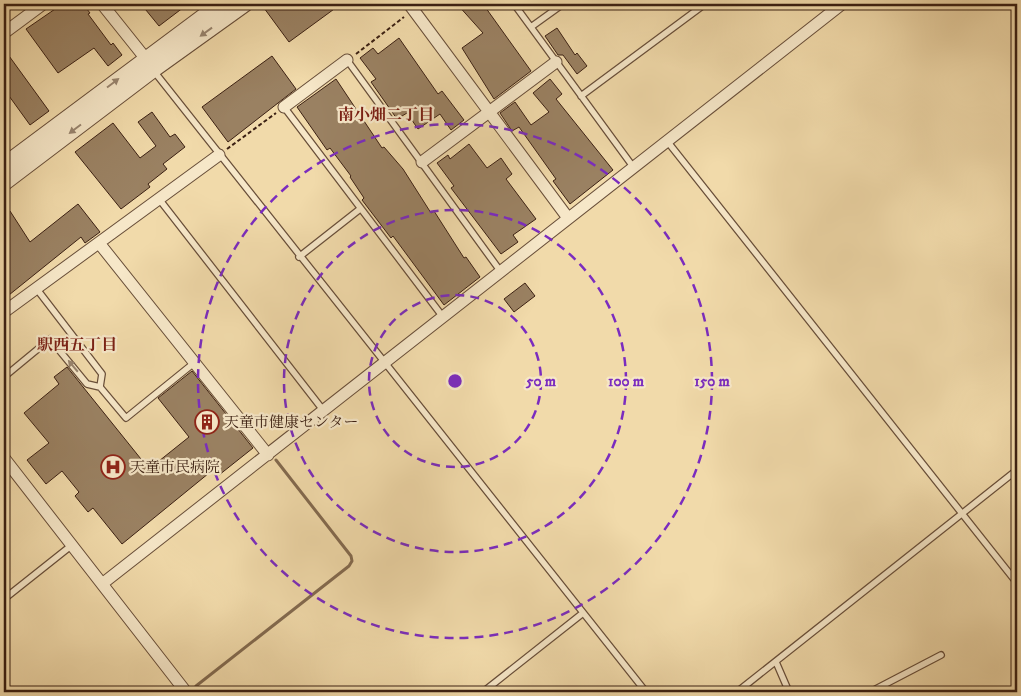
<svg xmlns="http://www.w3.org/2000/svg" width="1021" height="696" font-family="'IM FELL DW Pica','Noto Serif JP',serif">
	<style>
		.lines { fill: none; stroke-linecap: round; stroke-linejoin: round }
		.stream { stroke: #836a4f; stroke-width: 3 }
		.building { fill: #9a8162; stroke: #3b2013 }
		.service-casing { stroke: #684e39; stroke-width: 8 }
		.minor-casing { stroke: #684e39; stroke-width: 13 }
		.tertiary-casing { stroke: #684e39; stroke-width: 17 }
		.path { stroke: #3b2013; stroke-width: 2; stroke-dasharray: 4 2.5; stroke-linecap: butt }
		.service { stroke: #f6e7c8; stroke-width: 5.5 }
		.minor { stroke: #f6e7c8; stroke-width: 11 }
		.tertiary { stroke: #f6e7c8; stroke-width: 15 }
		.oneway { fill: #98846e }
		.ring { fill: none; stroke: #7b2cbf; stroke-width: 2.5; stroke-dasharray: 9 6 }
		.labels { text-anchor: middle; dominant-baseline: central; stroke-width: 4.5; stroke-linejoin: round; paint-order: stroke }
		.poi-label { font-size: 15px; fill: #3b2013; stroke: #f6e7c8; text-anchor: start }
		.neighbourhood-label { font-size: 16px; font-weight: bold; fill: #7a1f14; stroke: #f6e7c8 }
		.centre { fill: #7b2cbf; stroke: #f6e7c8; stroke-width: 2.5 }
		.ring-label { font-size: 15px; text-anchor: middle; font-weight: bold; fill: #7b2cbf; stroke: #f6e7c8; stroke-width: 4.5; stroke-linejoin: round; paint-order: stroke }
	</style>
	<rect width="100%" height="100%" fill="#f1daaa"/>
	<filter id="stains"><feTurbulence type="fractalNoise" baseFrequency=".004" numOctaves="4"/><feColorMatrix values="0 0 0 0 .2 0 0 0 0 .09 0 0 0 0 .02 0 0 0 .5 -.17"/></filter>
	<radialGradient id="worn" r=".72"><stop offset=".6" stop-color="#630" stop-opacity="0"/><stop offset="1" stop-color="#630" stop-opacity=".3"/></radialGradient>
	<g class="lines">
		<path class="stream" d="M196 686 349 566 352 561 351 556 276 460"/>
	</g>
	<path class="building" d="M68 4H83L90 13 88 14 111 45 113 43 122 55 108 66 94 48 58 73 26 29 58 7 60 9Z
		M141 4H188L159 26Z
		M269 4H341L289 42 264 8Z
		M457 4H483L531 71 494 99 462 48 483 33Z
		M557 28 575 55 577 53 587 66 577 74 563 55H558L545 36Z
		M399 38 438 94 442 91 464 120 451 130 440 114 418 129 407 113 397 119 371 82 376 79 360 58 373 48 378 54Z
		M4 49 49 111 30 125 4 89Z
		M272 56 296 89 228 142 202 107Z
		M336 79 382 148 384 147 403 169 431 213 434 211 464 258 466 257 480 277 444 305 393 236 391 238 362 200 364 198 350 177 351 176 330 148 327 150 297 107Z
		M550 79 562 94 556 99 613 170 570 204 553 181 556 179 519 127 512 131 500 113 515 102 531 125 549 112 533 93Z
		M152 112 170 137 175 134 185 147 163 164 167 169 148 184 150 187 121 209 75 152 113 123 140 158 156 146 138 122Z
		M469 144 487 168 501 158 512 174 506 179 536 219 513 235 518 242 501 254 451 188 454 186 437 163 448 155 450 159Z
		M78 204 100 232 85 243 81 237 4 299V261L8 258 4 251V215L10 211 30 242Z
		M525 283 535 296 514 312 504 299Z
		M67 367 149 469 189 437 158 398 192 371 253 448 219 475 214 469 122 544 93 508 88 512 75 496 79 492 62 471 46 484 27 460 49 443 24 413 59 384 54 377Z"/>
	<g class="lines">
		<g class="service-casing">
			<path id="service" d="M514 4 634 168
				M531 27 563 4
				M347 60 501 272
				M153 70 646 692
				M581 96 705 4
				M284 107 443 317
				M667 141 1017 583
				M159 199 323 410
				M299 257 360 209
				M36 288 102 374 100 387
				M4 377 50 339 87 384 100 387 126 418 194 363
				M4 599 72 545
				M776 662 789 692
				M483 692 583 613
				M737 692 1017 470
				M870 692 941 655"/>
		</g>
		<g class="minor-casing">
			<path id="minor" d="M102 4 146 59
				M409 4 568 218
				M4 33 43 4
				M284 107 347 60
				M422 162 556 62
				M99 243 268 455
				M4 312 219 155
				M4 458 186 692
				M102 584 842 4"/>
		</g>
		<g class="tertiary-casing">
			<path id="tertiary" d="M4 165 220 4
				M4 183 153 70 245 4"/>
		</g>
		<path class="path" d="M356 54 404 17
			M227 149 276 113"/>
		<use href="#service" class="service"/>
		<use href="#minor" class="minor"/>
		<use href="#tertiary" class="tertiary"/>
	</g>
	<defs><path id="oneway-solid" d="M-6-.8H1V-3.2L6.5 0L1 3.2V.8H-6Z" transform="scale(1.25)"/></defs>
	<g class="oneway">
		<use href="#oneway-solid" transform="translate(206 32) rotate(144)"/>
		<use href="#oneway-solid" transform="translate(113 83) rotate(-37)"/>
		<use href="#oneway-solid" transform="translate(75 129) rotate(143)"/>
		<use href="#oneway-solid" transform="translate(73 366) rotate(-130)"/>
	</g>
	<g class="ring">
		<circle cx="455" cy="381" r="86"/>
		<circle cx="455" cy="381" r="171"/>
		<circle cx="455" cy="381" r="257"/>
	</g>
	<defs>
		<g id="building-ring" transform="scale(1.25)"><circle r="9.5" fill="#f6e7c8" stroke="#8f2418" stroke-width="1.5"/><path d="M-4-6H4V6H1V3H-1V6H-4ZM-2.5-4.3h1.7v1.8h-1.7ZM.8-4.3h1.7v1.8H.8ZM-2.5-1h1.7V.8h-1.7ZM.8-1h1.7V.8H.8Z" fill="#8f2418"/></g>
		<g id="hospital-ring" transform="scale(1.25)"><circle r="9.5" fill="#f6e7c8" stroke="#8f2418" stroke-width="1.5"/><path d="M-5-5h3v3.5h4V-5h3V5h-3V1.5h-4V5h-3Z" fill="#8f2418"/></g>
	</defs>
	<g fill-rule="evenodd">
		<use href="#building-ring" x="207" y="422"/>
		<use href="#hospital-ring" x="113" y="467"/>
	</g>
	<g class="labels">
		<g class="poi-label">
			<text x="224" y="422">天童市健康センター</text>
			<text x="130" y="467">天童市民病院</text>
		</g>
		<g class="neighbourhood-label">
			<text x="386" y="115">南小畑二丁目</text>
			<text x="77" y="345">駅西五丁目</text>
		</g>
	</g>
	<circle cx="455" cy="381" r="8" class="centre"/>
	<g class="ring-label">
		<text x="541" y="386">50 m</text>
		<text x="626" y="386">100 m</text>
		<text x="712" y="386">150 m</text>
	</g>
	<rect width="1021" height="696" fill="none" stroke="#f1daaa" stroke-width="20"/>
	<rect x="5" y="5" width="1011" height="686" fill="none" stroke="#3b2013" stroke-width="2.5"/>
	<rect x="10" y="10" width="1001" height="676" fill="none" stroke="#3b2013"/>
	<rect width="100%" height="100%" filter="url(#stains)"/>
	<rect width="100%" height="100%" fill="url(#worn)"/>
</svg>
